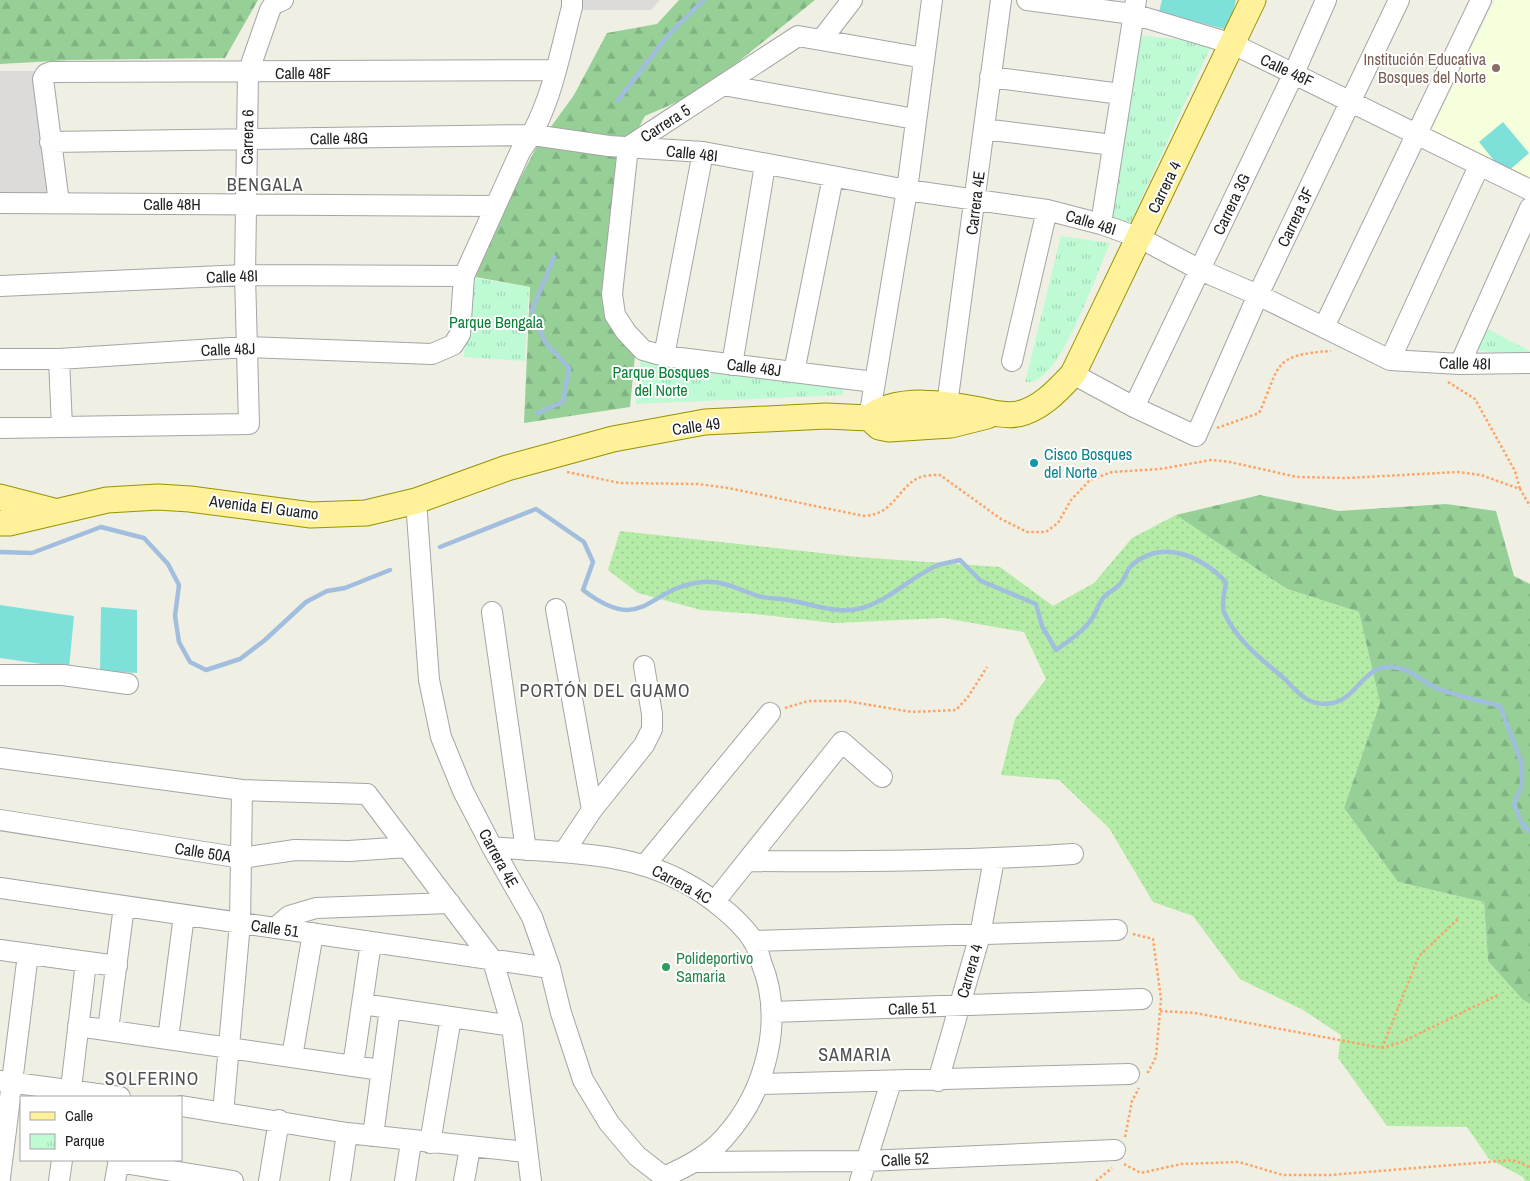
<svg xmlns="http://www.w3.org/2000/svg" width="1530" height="1181" font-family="'Archivo Narrow',sans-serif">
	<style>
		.residential { fill: #dcdbda }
		.education { fill: #f5ffdc }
		.grass { fill: url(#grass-dots) }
		.forest { fill: url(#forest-firs) }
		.park { fill: url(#park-tufts) }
		.pitch { fill: #7ee1d9 }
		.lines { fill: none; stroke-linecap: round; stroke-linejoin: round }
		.stream { stroke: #a2bede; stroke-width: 4.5 }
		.minor-casing { stroke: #a5a5a5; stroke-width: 22 }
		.major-casing { stroke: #979300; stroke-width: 27 }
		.path { stroke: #fea365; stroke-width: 2.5; stroke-dasharray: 2.5 2.5; stroke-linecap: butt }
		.minor { stroke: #fff; stroke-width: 20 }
		.major { stroke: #fff199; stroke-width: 25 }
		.education-dot { fill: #8d6e63; stroke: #fff; stroke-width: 2 }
		.culture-dot { fill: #0f9aa8; stroke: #fff; stroke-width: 2 }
		.leisure-dot { fill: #2e9e5b; stroke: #fff; stroke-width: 2 }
		.labels { text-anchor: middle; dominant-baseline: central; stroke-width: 4; stroke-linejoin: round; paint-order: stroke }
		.education-label { font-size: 16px; fill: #785e54; stroke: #fff; text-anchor: end }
		.street-label { font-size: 16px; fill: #1e1e1e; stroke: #fff }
		.park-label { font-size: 16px; fill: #087f36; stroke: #fff }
		.culture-label { font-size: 16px; fill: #0d838f; stroke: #fff; text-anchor: start }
		.leisure-label { font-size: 16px; fill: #27864d; stroke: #fff; text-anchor: start }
		.neighbourhood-label { font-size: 18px; letter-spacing: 1px; fill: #515151; stroke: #fff }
	</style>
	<defs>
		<pattern id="grass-dots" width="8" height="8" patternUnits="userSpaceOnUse" patternTransform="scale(1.25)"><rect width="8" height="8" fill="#b4eba7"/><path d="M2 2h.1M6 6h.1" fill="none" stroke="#9ac98f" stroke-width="1.8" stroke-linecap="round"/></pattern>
		<pattern id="forest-firs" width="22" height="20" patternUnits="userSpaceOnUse" patternTransform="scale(1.25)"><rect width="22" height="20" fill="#96d097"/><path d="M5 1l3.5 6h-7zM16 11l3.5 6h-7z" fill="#81b282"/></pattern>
		<pattern id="park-tufts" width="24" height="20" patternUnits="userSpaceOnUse" patternTransform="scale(1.25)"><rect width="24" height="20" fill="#befbd5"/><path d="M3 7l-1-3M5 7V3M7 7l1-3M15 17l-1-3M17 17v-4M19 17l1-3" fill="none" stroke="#a3d7b6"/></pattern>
	</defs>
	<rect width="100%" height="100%" fill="#efefe3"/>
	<path class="residential" d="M581 0H660L651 10H583Z
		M0 71H35L46 142 50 195 0 196Z"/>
	<path class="education" d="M1495 0H1530V184L1429 135Z"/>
	<path class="grass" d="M1176 515 1287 589 1359 612 1380 703 1344 808 1398 882 1484 902 1488 961 1522 999 1530 1004V1181H1525L1523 1177 1489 1159 1467 1127 1387 1126 1338 1058 1341 1035 1303 1010 1240 979 1193 916 1153 902 1109 828 1059 780 1001 775 1015 719 1046 679 1024 632 944 618 834 623 755 614 701 610 638 593 608 570 620 531 857 557 1000 567 1053 606 1094 583 1132 538Z"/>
	<path class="forest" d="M0 0H258L225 58 71 60 0 64Z
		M679 0H815L702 91 645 116 618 166 604 294 635 355 630 407 524 423 530 287 470 276 537 146 574 95 607 33 657 24Z
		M1260 495 1339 511 1446 504 1496 511 1514 576 1530 584V1004L1522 999 1488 961 1484 902 1398 882 1344 808 1380 703 1359 612 1287 589 1176 515Z"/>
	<path class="park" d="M1136 35 1183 40 1210 48 1131 222 1106 218Z
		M1061 236 1110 243C1096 274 1066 365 1037 380 1034 382 1029 382 1025 382Z
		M469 277 529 287 525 361 464 357Z
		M1484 327 1530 351 1529 356 1474 350Z
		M641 356 843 385V395L636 404Z"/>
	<path class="pitch" d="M1162 0H1236L1228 30 1159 12Z
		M1503 122 1529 153 1505 174 1479 142Z
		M0 605 74 616 69 668 0 658Z
		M101 607 137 610V673L100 671Z"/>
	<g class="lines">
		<path class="stream" d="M618 100 669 34 704 0
			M537 413 563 402 569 368 545 342 532 310 554 257
			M440 547 536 509 584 542 593 562 583 590C645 637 646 587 703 582 723 580 740 590 758 596 768 599 778 598 788 600 813 604 837 615 862 608 890 600 912 576 938 565 945 563 953 562 960 560L981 581 1036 604 1042 626 1056 650C1069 641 1084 631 1093 617 1097 611 1099 602 1104 597 1108 592 1115 590 1119 585 1125 580 1126 571 1131 566 1162 538 1201 556 1226 582 1225 590 1221 604 1224 612 1236 639 1257 656 1279 674 1297 689 1305 708 1333 703 1357 698 1363 667 1389 667 1410 667 1417 679 1434 687 1454 696 1478 700 1500 706L1522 764V785L1514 804 1523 826 1530 831
			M0 552 32 553 101 527 144 538 168 564 179 585 175 616 179 642 190 662 206 670 240 659 265 640 306 602 327 591 345 588 390 570"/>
		<g class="minor-casing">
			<path id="minor" d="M1027 0 1133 14 1233 44 1530 190
				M822 39 852 0
				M990 77 1121 94
				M723 85 915 119
				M984 129 1113 145
				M50 142 533 135 609 146 703 152 907 190 1047 210 1101 224 1140 238 1200 270 1258 295 1390 360 1460 364 1530 363
				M628 147 612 294 615 315 626 332 643 350 664 356 874 382
				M628 147 798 36 924 58
				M0 203 494 206
				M59 203 43 79 46 74 51 72 556 70
				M1101 224 1136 0
				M0 286 245 275 464 276
				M1324 327 1481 0
				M664 356 703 152
				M0 359H59L246 347 432 354 453 345 460 334 464 276 521 150C550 113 560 52 572 7V0
				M59 359 62 427
				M1390 360 1479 166
				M1012 361 1047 210
				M1460 364 1530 208
				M732 365 765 165
				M794 372 833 177
				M1073 374 1134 407 1196 436 1258 295 1399 0
				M947 405 1001 0
				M1134 407 1294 73 1326 0
				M869 418 907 190 932 0
				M0 428 249 424 245 275 248 73 270 10 274 4 283 0
				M416 501 429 680 441 737 463 791 492 847 532 917 550 968 561 1013 583 1080 609 1123 637 1156 664 1177V1181
				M556 609 592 810
				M492 612 526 850
				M0 675H63L128 684
				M0 758 242 790 367 794 493 961 512 1026 531 1181
				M0 820 242 858 295 850 349 851 407 847
				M492 847C557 853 625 850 684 882 707 894 738 918 753 940 757 946 759 955 761 962 785 1020 766 1092 724 1138 708 1156 686 1167 664 1177
				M564 852 592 810 644 745 652 729V714L644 666
				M747 861C856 862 964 861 1073 854
				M645 865 770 713
				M0 888 550 968
				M715 901 842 742 882 777
				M275 928 289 916 316 908 450 903
				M753 941 1117 930
				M0 950 117 966
				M362 1004 512 1026
				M772 1012 1142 999
				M78 1026 381 1070
				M108 1030 124 906
				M168 1039 184 915
				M292 1057 313 933
				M353 1066 371 942
				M0 1081 120 1097
				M938 1081 980 935 994 859
				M758 1084 1129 1074
				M70 1097 86 962
				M181 1106 347 1133 526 1152
				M223 1113 240 923 242 790
				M373 1136 390 1008
				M430 1143 451 1017
				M118 1162 233 1181
				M696 1162 866 1161 1115 1150
				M0 1178 28 954
				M59 1181 62 1160
				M115 1181 119 1160
				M269 1181 279 1120
				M340 1181 347 1133
				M405 1181 411 1142
				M464 1181 470 1148
				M860 1181 891 1082"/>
		</g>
		<g class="major-casing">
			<path id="major" d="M869 418C896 395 949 404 980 410 993 413 1005 416 1018 414 1041 409 1058 390 1073 374L1253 0
				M869 418 879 427 889 429 951 425 987 416
				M0 497 54 511
				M0 523H9L107 500 158 497 190 499 311 515 366 513 416 501 507 468 613 439 705 422 826 416 869 418"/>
		</g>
		<path class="path" d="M1448 382 1475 399 1515 471 1520 489
			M1217 428 1259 413C1281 366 1270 355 1331 351
			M567 472 620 483 698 484 728 488 864 516C897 514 898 483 924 476 929 475 935 475 940 475L1001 519 1027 532H1046L1058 523 1071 500 1090 480 1112 472 1160 469 1211 460 1230 462 1297 477 1347 478 1458 472 1481 475 1520 489 1530 506
			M785 708 808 701H846L912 712 956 710 968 697 987 667
			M1133 934 1153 939 1161 999 1156 1057 1147 1074
			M1160 1011 1195 1013 1382 1048 1402 1042 1500 994
			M1382 1048 1419 956 1459 918
			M1125 1137 1132 1101 1139 1088
			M1124 1164 1141 1173 1181 1164 1239 1162 1283 1175H1330L1513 1160 1530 1167
			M1096 1181 1112 1168"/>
		<use href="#minor" class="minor"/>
		<use href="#major" class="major"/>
	</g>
	<circle class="education-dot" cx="1496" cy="68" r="5"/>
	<circle class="culture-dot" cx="1034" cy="463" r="5"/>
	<circle class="leisure-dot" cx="666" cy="967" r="5"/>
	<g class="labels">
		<g class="education-label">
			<text x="1486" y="59">Institución Educativa<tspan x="1486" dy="18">Bosques del Norte</tspan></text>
		</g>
		<g class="street-label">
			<text transform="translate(1287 70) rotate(25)">Calle 48F</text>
			<text x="303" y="73">Calle 48F</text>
			<text transform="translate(665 123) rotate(-33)">Carrera 5</text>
			<text transform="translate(247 137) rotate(-89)">Carrera 6</text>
			<text transform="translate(339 138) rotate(-1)">Calle 48G</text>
			<text transform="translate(692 153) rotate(6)">Calle 48I</text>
			<text transform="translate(1164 187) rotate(-64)">Carrera 4</text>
			<text transform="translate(975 203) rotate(-83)">Carrera 4E</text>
			<text x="172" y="204">Calle 48H</text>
			<text transform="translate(1231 204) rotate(-65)">Carrera 3G</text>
			<text transform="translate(1295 217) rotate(-65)">Carrera 3F</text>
			<text transform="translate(1091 222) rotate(17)">Calle 48I</text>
			<text transform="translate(232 276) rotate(-2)">Calle 48I</text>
			<text transform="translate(228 349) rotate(-2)">Calle 48J</text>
			<text transform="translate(1465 363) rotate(1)">Calle 48I</text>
			<text transform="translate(754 367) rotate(7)">Calle 48J</text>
			<text transform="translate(696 426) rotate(-8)">Calle 49</text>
			<text transform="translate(264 507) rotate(7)">Avenida El Guamo</text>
			<text transform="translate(203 852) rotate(9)">Calle 50A</text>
			<text transform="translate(499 858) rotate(61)">Carrera 4E</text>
			<text transform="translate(682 884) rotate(28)">Carrera 4C</text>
			<text transform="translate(275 928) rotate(8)">Calle 51</text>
			<text transform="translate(969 971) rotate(-74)">Carrera 4</text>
			<text transform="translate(912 1008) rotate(-2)">Calle 51</text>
			<text transform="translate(905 1159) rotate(-3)">Calle 52</text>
		</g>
		<g class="park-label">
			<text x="496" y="322">Parque Bengala</text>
			<text x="661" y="372">Parque Bosques<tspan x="661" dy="18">del Norte</tspan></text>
		</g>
		<g class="culture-label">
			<text x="1044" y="454">Cisco Bosques<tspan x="1044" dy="18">del Norte</tspan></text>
		</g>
		<g class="leisure-label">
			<text x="676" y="958">Polideportivo<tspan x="676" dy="18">Samaria</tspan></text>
		</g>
		<g class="neighbourhood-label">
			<text x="265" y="184">BENGALA</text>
			<text x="605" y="690">PORTÓN DEL GUAMO</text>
			<text x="855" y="1054">SAMARIA</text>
			<text x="152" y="1078">SOLFERINO</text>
		</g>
	</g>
	<rect x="20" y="1096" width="162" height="65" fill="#ffffff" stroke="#a5a5a5"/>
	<rect x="30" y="1112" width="25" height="8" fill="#fff199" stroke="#a5a5a5"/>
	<text x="65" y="1121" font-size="15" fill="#1e1e1e">Calle</text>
	<rect x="30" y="1134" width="25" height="15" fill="url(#park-tufts)" stroke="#a5a5a5"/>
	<text x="65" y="1146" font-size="15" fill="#1e1e1e">Parque</text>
</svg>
